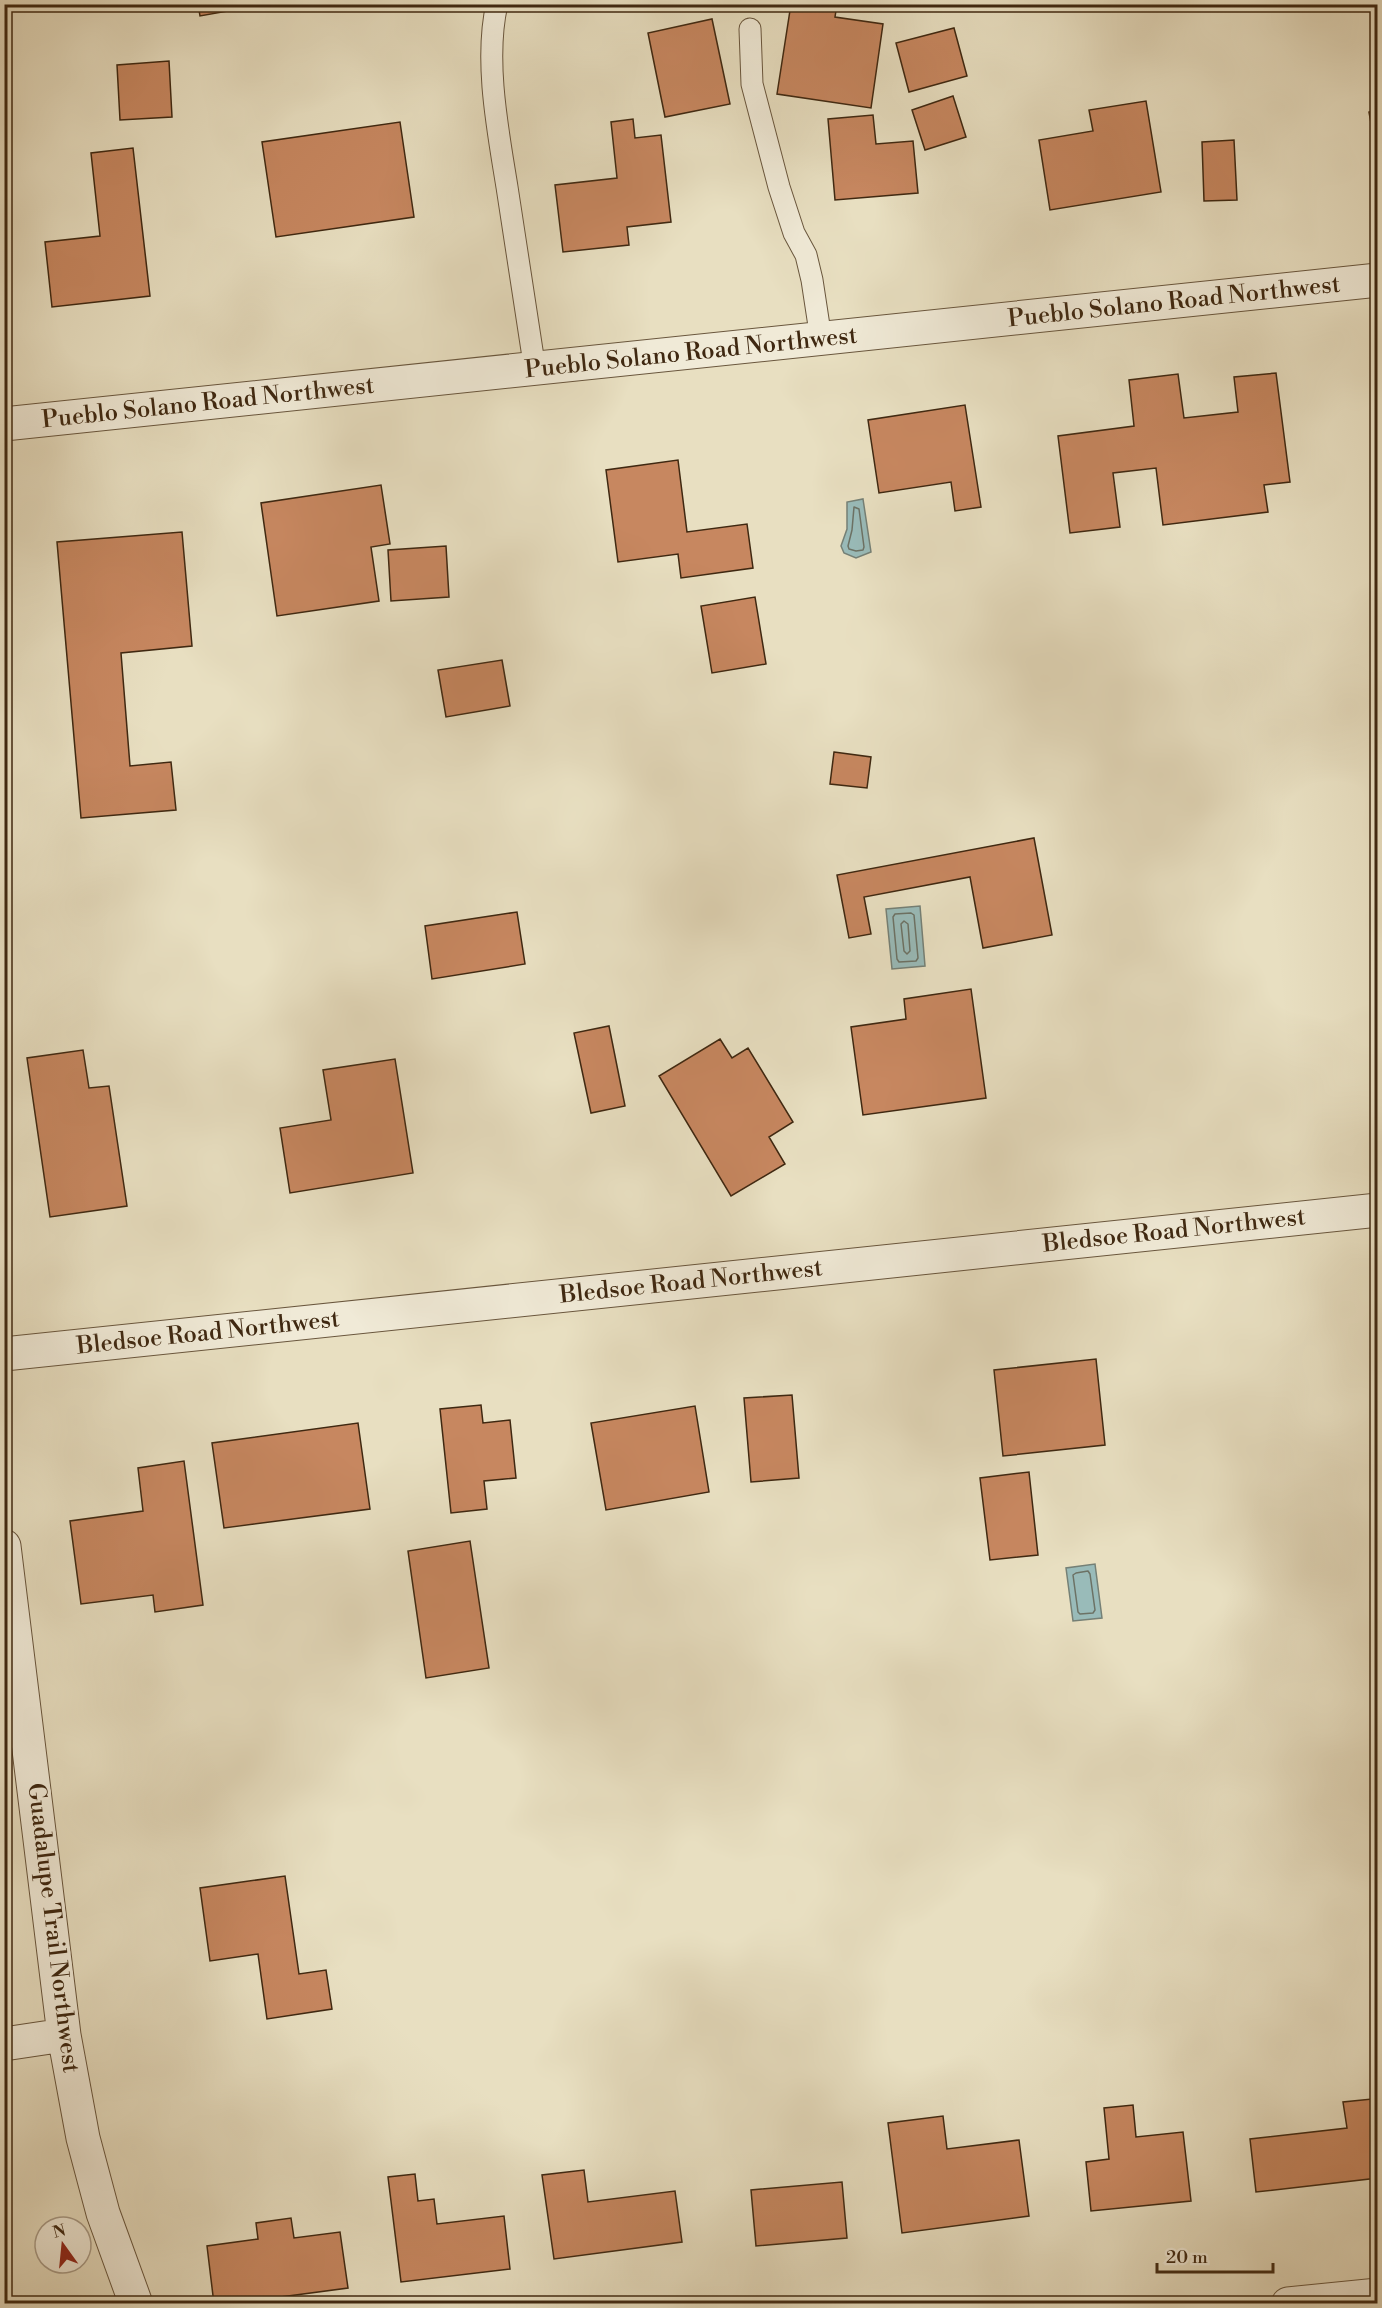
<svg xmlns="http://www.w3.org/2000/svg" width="1382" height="2308" font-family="'Libre Bodoni',serif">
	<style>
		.water { fill: #99bbb9; stroke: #758076; stroke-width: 1.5 }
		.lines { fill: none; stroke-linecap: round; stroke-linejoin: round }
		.shore { stroke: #6c7265; stroke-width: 1.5 }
		.building { fill: #c78760; stroke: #3f2811; stroke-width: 1.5 }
		.lane-casing { stroke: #69563d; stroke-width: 23 }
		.street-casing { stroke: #69563d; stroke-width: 35 }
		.lane { stroke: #f0ead7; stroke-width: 21 }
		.street { stroke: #f0ead7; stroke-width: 33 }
		.labels { text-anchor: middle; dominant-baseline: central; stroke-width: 6; stroke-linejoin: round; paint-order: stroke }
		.street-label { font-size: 24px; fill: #3f2811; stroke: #f0ead7 }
	</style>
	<rect width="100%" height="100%" fill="#e8dfc1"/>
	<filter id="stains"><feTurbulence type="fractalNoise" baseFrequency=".00333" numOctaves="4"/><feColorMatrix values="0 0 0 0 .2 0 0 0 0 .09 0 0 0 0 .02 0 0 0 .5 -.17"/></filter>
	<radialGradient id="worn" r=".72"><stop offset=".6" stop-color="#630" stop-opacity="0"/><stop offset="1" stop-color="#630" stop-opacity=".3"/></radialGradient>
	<path class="water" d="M863 499 871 552 856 558 844 553 841 546 847 529V502Z
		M920 906 925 966 892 969 886 909Z
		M1095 1564 1102 1618 1073 1621 1066 1568Z"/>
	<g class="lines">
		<path class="shore" d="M854 507 859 509 864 547 863 550 856 551 849 549 848 546 852 530Z
			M911 913 914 915 918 958 916 961 899 962 897 959 893 917 895 914Z
			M904 921 908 924 910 951 907 954 904 951 901 924Z
			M1088 1571 1090 1574 1095 1610 1093 1613 1080 1614 1078 1612 1073 1575 1076 1573Z"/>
	</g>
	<path class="building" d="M198 4H262V5L200 16Z
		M791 4H837L835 17 883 24 871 108 777 94Z
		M712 19 730 104 665 117 648 33Z
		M954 28 967 76 909 92 896 43Z
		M169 61 172 117 120 120 117 65Z
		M953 96 966 137 925 150 912 110Z
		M1146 101 1161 192 1050 210 1039 140 1093 131 1089 110Z
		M1378 110V161L1369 112Z
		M873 115 876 144 913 141 918 193 835 200 828 119Z
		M633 119 635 138 661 135 671 222 627 227 629 245 563 252 555 185 617 178 611 122Z
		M400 122 414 217 276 237 262 142Z
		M1234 140 1237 200 1204 201 1202 142Z
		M133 148 150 296 52 307 45 242 100 236 91 153Z
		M1276 373 1290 482 1264 485 1268 512 1163 525 1156 468 1113 473 1120 527 1070 533 1058 436 1134 426 1129 380 1178 374 1184 418 1238 412 1234 377Z
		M965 405 981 507 955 511 951 482 879 493 868 420Z
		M678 460 687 532 747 524 753 568 681 578 678 554 618 562 606 470Z
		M381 485 390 544 371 547 379 601 277 616 261 503Z
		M182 532 192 646 121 653 130 766 171 762 176 810 81 818 57 542Z
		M446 546 449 597 391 601 388 550Z
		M755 597 766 664 712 673 701 606Z
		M502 660 510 706 446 717 438 670Z
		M834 752 871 757 867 788 830 784Z
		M1034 838 1052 935 983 948 970 877 864 897 871 934 849 938 837 875Z
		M517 912 525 964 432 979 425 926Z
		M971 989 986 1098 863 1115 851 1027 906 1019 904 999Z
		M609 1026 625 1106 591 1113 574 1033Z
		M720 1039 732 1058 748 1048 793 1122 769 1137 785 1164 731 1196 659 1076Z
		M83 1050 89 1088 109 1086 127 1206 50 1217 27 1058Z
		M395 1059 413 1173 290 1193 280 1128 331 1120 323 1070Z
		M1096 1359 1105 1445 1003 1456 994 1370Z
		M792 1395 799 1478 751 1482 744 1398Z
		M481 1405 483 1423 510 1420 516 1478 484 1481 487 1509 451 1513 440 1409Z
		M695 1406 709 1492 606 1510 591 1423Z
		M358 1423 370 1509 224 1528 212 1443Z
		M184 1461 203 1605 155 1612 153 1595 81 1604 70 1521 143 1511 138 1468Z
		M1029 1472 1038 1555 990 1560 980 1478Z
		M470 1541 489 1668 426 1678 408 1551Z
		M285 1876 299 1974 326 1970 332 2009 267 2019 258 1954 210 1961 200 1888Z
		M1372 2099 1376 2124H1378V2178L1256 2192 1250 2139 1347 2128 1343 2102Z
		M1133 2105 1136 2137 1183 2132 1191 2201 1091 2211 1086 2162 1109 2159 1104 2108Z
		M943 2116 947 2149 1019 2140 1029 2216 902 2233 888 2123Z
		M584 2170 588 2202 675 2191 682 2242 554 2259 542 2175Z
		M415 2174 418 2201 434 2199 437 2224 504 2216 510 2269 401 2282 388 2177Z
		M842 2182 847 2238 756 2246 751 2190Z
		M291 2218 294 2238 340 2232 348 2288 228 2304H214L207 2246 258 2239 256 2223Z"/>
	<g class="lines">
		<g class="lane-casing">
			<path id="lane" d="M497 4C484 60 498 131 507 187 516 248 526 309 535 370
				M750 29 752 84 779 187 794 233 806 255 812 280 821 339"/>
		</g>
		<g class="street-casing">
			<path id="street" d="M4 424 1378 280
				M4 1354 1378 1210
				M4 1546 64 2035 83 2138 103 2213 136 2304
				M4 2044 64 2035
				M1288 2304 1378 2295"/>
		</g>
		<use href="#lane" class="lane"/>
		<use href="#street" class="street"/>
	</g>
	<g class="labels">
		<g class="street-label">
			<text transform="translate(1174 302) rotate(-6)">Pueblo Solano Road Northwest</text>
			<text transform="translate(691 353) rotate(-6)">Pueblo Solano Road Northwest</text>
			<text transform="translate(208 403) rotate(-6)">Pueblo Solano Road Northwest</text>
			<text transform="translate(1174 1231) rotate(-6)">Bledsoe Road Northwest</text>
			<text transform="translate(691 1282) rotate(-6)">Bledsoe Road Northwest</text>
			<text transform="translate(208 1333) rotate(-6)">Bledsoe Road Northwest</text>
			<text transform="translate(53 1928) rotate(83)">Guadalupe Trail Northwest</text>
		</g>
	</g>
	<rect width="1382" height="2308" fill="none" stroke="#e8dfc1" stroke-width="24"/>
	<rect x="6" y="6" width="1370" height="2296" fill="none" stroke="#3f2811" stroke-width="3"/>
	<rect x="12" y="12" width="1358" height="2284" fill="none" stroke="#3f2811" stroke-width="1.5"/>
	<g transform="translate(63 2245) rotate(345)"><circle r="28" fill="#f0ead7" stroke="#a99c88" stroke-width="1.5"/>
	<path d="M0-4.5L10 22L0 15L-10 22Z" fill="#8f2418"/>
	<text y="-9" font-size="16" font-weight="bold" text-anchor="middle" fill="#3f2811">N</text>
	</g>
	<path d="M1157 2263v9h116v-9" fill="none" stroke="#3f2811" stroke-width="3"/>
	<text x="1166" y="2263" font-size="18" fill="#3f2811" stroke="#f0ead7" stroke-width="4.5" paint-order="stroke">20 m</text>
	<rect width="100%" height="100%" filter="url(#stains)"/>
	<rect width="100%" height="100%" fill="url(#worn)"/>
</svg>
